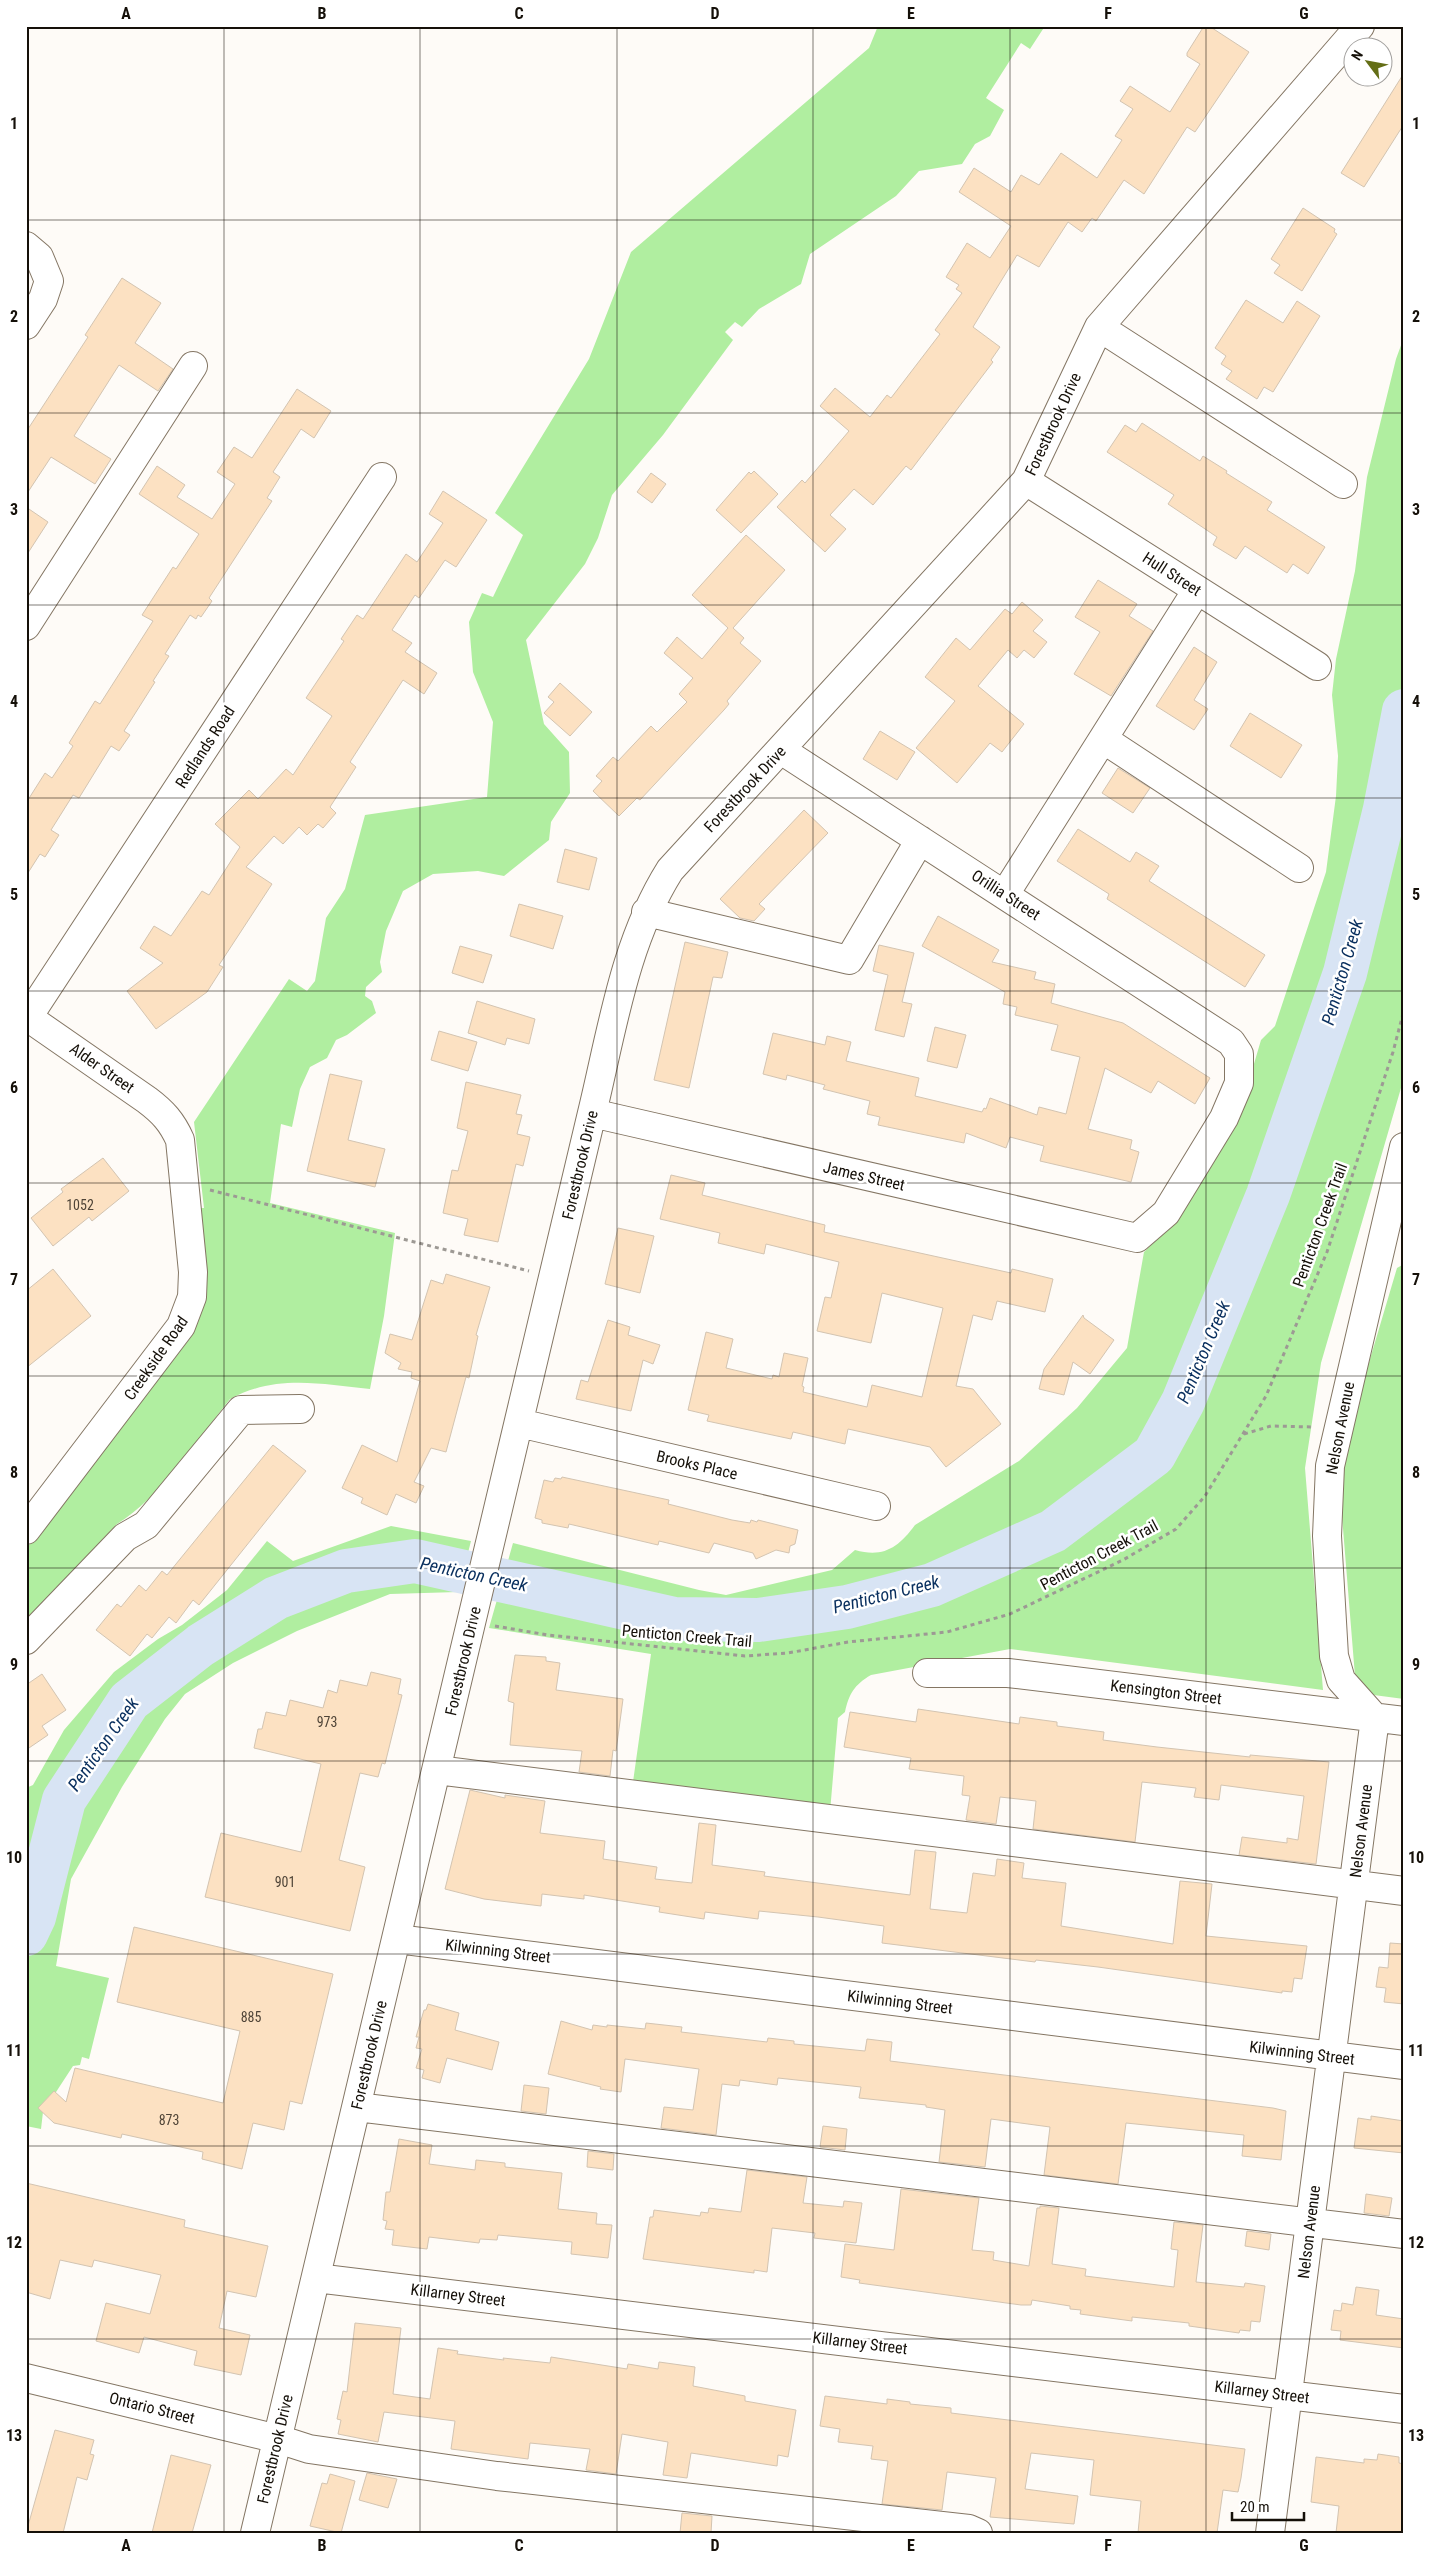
<svg xmlns="http://www.w3.org/2000/svg" width="1430" height="2559" font-family="'Roboto Condensed',sans-serif">
	<style>
		.green { fill: #b0eea0 }
		.lines { fill: none; stroke-linecap: round; stroke-linejoin: round }
		.river { stroke: #d8e4f4; stroke-width: 44 }
		.building { fill: #fce1c2; stroke: #d3c4b1 }
		.minor-casing { stroke: #847664; stroke-width: 30 }
		.path { stroke: #9d9994; stroke-width: 3; stroke-dasharray: 4 4; stroke-linecap: butt }
		.minor { stroke: #fff; stroke-width: 28 }
		.grid { fill: none; stroke: #151009; stroke-width: 1; stroke-opacity: 0.55 }
		.labels { text-anchor: middle; dominant-baseline: central; stroke-width: 5; stroke-linejoin: round; paint-order: stroke }
		.number-label { font-size: 14px; fill: #4f4437 }
		.street-label { font-size: 16px; fill: #151009; stroke: #fff }
		.water-label { font-size: 18px; font-style: italic; fill: #092f5e; stroke: #fff }
		.neatline { fill: none; stroke: #151009; stroke-width: 2 }
		.grid-label { font-size: 16px; text-anchor: middle; font-weight: bold; fill: #151009 }
	</style>
	<rect width="100%" height="100%" fill="#fefbf7"/>
	<path class="green" d="M878 26H1045L1030 49 1021 43 986 98 1004 110 990 136 975 144 962 164 919 171 896 196 810 254 801 284 759 309 742 327 735 322 725 332 733 340 663 435 612 495 598 538 585 564 526 640 544 724 569 752 570 793 551 822 549 840 504 876 478 871 433 874 403 891 386 931 380 962 382 972 366 987 365 996 372 1001 376 1013 347 1035 336 1040 327 1058 310 1067 300 1089 292 1127 281 1124 270 1203 395 1233 384 1316 370 1389C321 1384 276 1374 230 1399 198 1439 160 1498 117 1524L26 1622V1549L191 1337 199 1319 206 1294 199 1208H204L194 1122 289 979 307 991 315 981 326 918 345 889 365 815 487 797 493 722 473 672 469 622 482 593 493 597 523 535 495 513 589 359 631 252 869 48Z
		M1404 337V994L1401 1005 1404 1041 1401 1088 1321 1363 1305 1468 1323 1690 1010 1649 871 1675C854 1685 849 1694 845 1712L838 1718 830 1812 632 1789 651 1654 489 1628 513 1543 699 1590 726 1595 832 1570 855 1550C883 1558 898 1548 915 1525L1019 1461 1077 1408 1127 1348 1144 1252 1173 1224 1246 1091 1261 1040 1275 1026 1326 872 1336 796 1338 756 1332 695 1336 659 1355 571 1367 477 1396 359Z
		M1404 1264V1699L1366 1694 1355 1676 1338 1467 1397 1268Z
		M391 1526 471 1541 458 1592 390 1594 297 1631 233 1663 185 1694 165 1719 122 1787 71 1879 56 1966 109 1978 89 2059 82 2057 80 2065 73 2066 43 2112 41 2129 26 2126V1788L33 1785 64 1730 114 1672 158 1639 182 1625 227 1590 267 1541 293 1561Z"/>
	<g class="lines">
		<path class="river" d="M26 1934 34 1917 64 1800 129 1701 201 1645 276 1598 346 1571 415 1561 674 1619 758 1620 847 1607 932 1585 1053 1531 1154 1455 1183 1402 1268 1195 1345 973 1385 809 1404 711"/>
	</g>
	<path class="building" d="M1204 26H1209L1249 52 1195 132 1187 127 1144 194 1124 180 1096 221 1092 218 1082 232 1068 222 1039 267 1017 255 973 327 1000 347 991 360 993 362 911 470 906 466 873 505 854 489 830 515 846 529 825 552 777 507 802 480 805 483 849 431 820 406 835 388 870 417 887 395 891 398 940 334 935 330 962 293 956 289 959 285 946 277 967 243 990 258 1011 226 959 192 974 168 1011 192 1021 175 1039 185 1061 153 1097 178 1122 140 1115 136 1133 109 1120 101 1130 86 1170 112 1200 64 1187 56V53Z
		M1404 73V124L1364 187 1341 173Z
		M1303 208 1335 229 1334 232 1337 234 1302 291 1274 273 1280 265 1271 259Z
		M122 278 161 303 135 343 173 369 158 391 119 365 74 436 111 459 95 484 51 457 26 495V432L88 337 85 335Z
		M1246 300 1283 323 1297 301 1320 316 1273 392 1264 387 1257 399 1226 379 1232 371 1221 364 1226 356 1215 348Z
		M297 389 331 411 314 438 301 429 273 472 280 477 267 498 272 501 209 598 212 601 201 617 198 615 196 619 190 615 165 654 169 656 153 681 155 682 124 731 130 735 119 751 111 746 79 798 73 795 51 830 59 835 45 857 40 854 26 876V803L45 773 52 778 73 746 69 743 95 701 100 704 153 621 142 615 173 567 176 569 199 534 139 494 157 466 185 485 177 497 212 519 235 484 217 472 234 447 252 458Z
		M1142 423 1200 461 1203 456 1227 471 1226 473 1272 502 1267 510 1325 547 1308 574 1293 564 1287 573 1245 546 1236 559 1213 545 1217 537 1168 504 1174 495 1107 452 1125 425 1136 432Z
		M754 471 778 494 741 533 716 510 749 472 751 474Z
		M651 473 666 484 652 503 637 492Z
		M443 491 487 520 456 567 445 560 419 598 415 595 392 630 412 643 405 652 437 673 424 694 403 680 350 762 356 767 330 807 336 813 323 828 318 824 307 835 299 827 283 844 274 836 246 867 272 884 219 965 223 967 207 992 156 1029 127 991 163 963 140 948 154 926 171 936 202 891 209 895 240 847 215 824 249 790 258 799 286 769 293 775 332 716 306 698 344 641 341 639 357 615 363 619 406 554 417 562 443 523 429 514Z
		M26 507 48 522 26 556Z
		M746 535 785 570 733 628 744 638 740 643 761 661 727 701 729 704 724 710 640 800 637 798 619 816 593 791 602 781 596 776 613 757 618 761 651 726 657 732 687 702 679 694 693 678 664 653 677 637 702 659 728 628 692 595Z
		M1098 580 1137 604 1129 616 1153 631 1111 696 1074 674 1100 632 1075 617Z
		M1022 602 1043 620 1033 631 1047 642 1034 658 1024 650 1017 658 1008 650 978 686 1024 724 1002 752 990 743 957 783 916 748 955 701 925 677 956 638 970 650 1005 609 1012 614Z
		M1194 647 1217 662 1194 700 1208 709 1194 730 1156 706Z
		M560 683 592 712 570 736 544 713 554 702 548 697Z
		M1250 713 1302 745 1281 778 1230 746Z
		M880 731 915 752 897 780 863 759Z
		M1118 768 1150 788 1133 813 1102 793Z
		M804 810 828 833 759 904 765 909 754 921 740 918 720 899Z
		M1078 829 1130 862 1136 852 1159 866 1149 881 1265 955 1245 987 1107 899 1109 894 1057 861Z
		M565 849 597 858 589 890 557 882Z
		M519 904 563 916 553 949 510 936Z
		M938 916 999 950 992 962 1036 972 1034 979 1055 984 1051 1003 1123 1023 1210 1078 1195 1104 1158 1081 1151 1093 1105 1068 1088 1129 1132 1140 1130 1149 1139 1152 1131 1182 1040 1161 1044 1146 1010 1137 1006 1148 966 1133 964 1143 878 1125 880 1117 867 1114 870 1101 823 1089 825 1085 787 1075 786 1080 763 1074 773 1033 825 1045 827 1036 851 1042 846 1061 919 1078 915 1096 982 1112 984 1108 986 1109 990 1098 1037 1115 1039 1107 1066 1114 1080 1057 1051 1050 1058 1025 1015 1015 1017 1007 1003 1004 1005 992 922 946Z
		M685 942 728 952 722 978 713 977 689 1088 654 1080Z
		M879 945 914 953 902 1002 912 1004 904 1037 875 1030 888 975 873 971Z
		M460 946 492 955 483 983 452 973Z
		M477 1001 535 1019 529 1044 507 1038 505 1045 468 1033Z
		M935 1027 966 1035 957 1068 927 1061Z
		M439 1031 477 1042 468 1071 431 1060Z
		M330 1074 362 1081 348 1140 385 1149 375 1187 307 1171Z
		M466 1082 521 1095 516 1114 522 1115 517 1134 530 1137 523 1166 516 1164 498 1242 464 1235 468 1219 443 1213 452 1170 458 1171 468 1131 457 1128Z
		M103 1158 129 1191 92 1221 89 1217 53 1246 31 1218 63 1192 61 1189Z
		M671 1175 705 1183 702 1195 825 1225 824 1232 1011 1273 1012 1269 1053 1279 1045 1312 997 1301 992 1320 973 1315 956 1386 973 1389 1001 1424 946 1467 930 1447 848 1429 845 1444 793 1432 791 1439 707 1421 709 1415 688 1410 706 1332 733 1339 726 1368 772 1379 773 1375 779 1377 784 1353 808 1358 802 1386 804 1387 803 1392 867 1407 872 1385 922 1397 943 1308 882 1293 871 1343 817 1331 825 1297 831 1298 839 1262 766 1244 764 1254 718 1243 720 1233 660 1219Z
		M618 1228 654 1236 640 1293 605 1284Z
		M53 1269 91 1316 26 1368V1291Z
		M446 1274 490 1287 476 1335 478 1336 469 1378 466 1377 446 1452 431 1448 414 1482 424 1486 416 1503 396 1494 387 1515 361 1503 363 1498 342 1488 362 1445 397 1462 420 1381 411 1378 412 1372 398 1369 401 1363 385 1353 390 1334 412 1340 431 1280 443 1284Z
		M1083 1315 1084 1318 1114 1340 1090 1374 1073 1362 1064 1395 1039 1389 1044 1369Z
		M608 1320 630 1327 628 1335 660 1345 653 1364 643 1360 631 1411 576 1399 581 1380 588 1382Z
		M273 1445 306 1471 199 1605 193 1600 176 1623 169 1617 152 1638 147 1634 130 1656 96 1630 117 1604 121 1607 139 1585 146 1591 162 1571 167 1575Z
		M562 1477 669 1500 668 1504 732 1520 750 1523 751 1520 757 1522 758 1520 798 1530 795 1544 790 1546 789 1553 776 1550 756 1559 753 1553 714 1543 709 1553 659 1541 658 1545 569 1524 568 1528 542 1523V1520L535 1518 544 1480 553 1482 555 1478 561 1479Z
		M515 1655 546 1657V1661L560 1663 556 1690 623 1699 616 1751 613 1750 610 1776 579 1772 582 1751 510 1745 514 1703 508 1701Z
		M371 1672 401 1679 398 1694 402 1695 385 1764 382 1763 378 1777 360 1773 339 1860 365 1867 350 1931 205 1897 221 1833 301 1852 321 1764 254 1748 258 1729H262L266 1712 286 1716 290 1700 323 1708 328 1690 337 1693 340 1680 367 1686Z
		M42 1674 66 1710 42 1726 48 1735 26 1750V1685Z
		M918 1709 1019 1724 1020 1717 1057 1722V1726L1104 1732 1103 1740 1157 1747 1250 1757V1755L1329 1762 1316 1864 1239 1855 1242 1837 1287 1843V1838L1298 1840 1304 1796 1221 1785 1219 1800 1194 1797 1196 1788 1142 1782 1135 1842 1033 1829 1036 1801 1000 1797 996 1824 966 1820 970 1796 962 1795 964 1776 909 1769 911 1758 844 1747 850 1712 916 1722Z
		M470 1790 505 1798V1795L545 1801 540 1833 605 1841 603 1859 657 1867 655 1879 692 1883 699 1823 716 1825 712 1865 765 1872 764 1876 910 1895 915 1850 936 1852 930 1909 967 1913 973 1873 995 1876 997 1859 1024 1863 1022 1878 1066 1883 1061 1926 1173 1944 1180 1881 1212 1884 1206 1936 1307 1946 1302 1979 1294 1978 1292 1992 1282 1991V1993L1098 1967 1036 1960 1035 1962 882 1943 884 1926 818 1917 759 1911 758 1919 705 1912 704 1919 659 1912 660 1907 584 1895V1899L542 1894 541 1906 484 1899 445 1889Z
		M134 1927 333 1974 302 2104 290 2101 284 2130 253 2123 242 2169 202 2159 203 2152 122 2134 121 2138 54 2123 38 2108 54 2091 66 2102 75 2068 223 2103 240 2031 117 2002Z
		M1390 1943 1404 1944V2004L1384 2002 1386 1988 1376 1987 1379 1967 1388 1968Z
		M428 2004 459 2013 455 2030 499 2042 492 2070 447 2058 440 2083 422 2078 424 2070 416 2068 422 2049 416 2048 419 2037H416L424 2010H426Z
		M561 2021 592 2030 593 2025 607 2027V2025L645 2029 646 2023 682 2027 681 2032 767 2042 768 2038 794 2041V2044L865 2051 867 2039 892 2042 890 2061 1273 2108 1286 2111 1281 2160 1242 2156 1244 2135 1126 2123 1118 2184 1044 2175 1050 2127 991 2119 985 2167 939 2162 945 2110 926 2107V2105L859 2098 861 2087 778 2078 777 2085 740 2080 739 2086 722 2084 716 2135 661 2128 664 2107 693 2110 699 2069 625 2059 621 2092 600 2089 601 2087 548 2074Z
		M524 2085 549 2088 546 2114 521 2111Z
		M1371 2116 1404 2121V2153L1354 2148 1358 2118 1371 2120Z
		M823 2126 847 2129 845 2150 820 2147Z
		M399 2139 432 2145 429 2164 475 2170 476 2160 505 2163V2167L562 2173 558 2209 597 2213 596 2224 612 2225 608 2258 571 2254 572 2242 498 2235 497 2240 480 2239 479 2243 429 2237 427 2249 392 2245 394 2230 385 2229 387 2221 383 2220 386 2192H390Z
		M588 2151 614 2154 613 2170 587 2167Z
		M747 2170 807 2177 803 2203 843 2207 844 2201 862 2203 856 2243 814 2238 815 2233 772 2228 767 2272 754 2270V2273L643 2259 650 2217H653L654 2210 700 2216 701 2212 708 2213 709 2208 741 2212Z
		M26 2183 185 2220 184 2227 268 2246 256 2297 227 2291 219 2328 250 2335 241 2375 194 2365 197 2351 144 2337 139 2353 96 2341 106 2303 150 2314 161 2275 94 2260 92 2267 60 2260 50 2299 26 2292Z
		M901 2189 979 2198 972 2250 994 2252 993 2260 1029 2266 1037 2208H1040V2206L1059 2208 1052 2264 1086 2269 1085 2276 1174 2287 1178 2250 1171 2249 1174 2222 1203 2225 1196 2282 1244 2287 1245 2283 1265 2286 1260 2322 1251 2321 1250 2331 1240 2330 1239 2333 1189 2326V2323L1132 2317V2321L1080 2314 1081 2310 1070 2309V2306L1032 2300 1031 2305H1021L859 2283 860 2280 841 2277 845 2244 894 2250Z
		M1366 2194 1392 2198 1389 2216 1364 2213Z
		M1247 2231 1271 2234 1269 2250 1245 2246Z
		M1356 2287 1379 2290 1376 2315 1404 2319V2348L1340 2340 1341 2331 1331 2330 1334 2310 1341 2311 1342 2303 1353 2305Z
		M355 2323 401 2328 393 2394 430 2399 438 2348 458 2351 457 2354 504 2360 503 2358 550 2363 551 2357 627 2369 628 2364 658 2369 659 2362 695 2367 693 2386 745 2396V2401L796 2410 788 2457 778 2455 777 2466 691 2453 687 2478 663 2475 668 2442 622 2434 616 2474 586 2470 590 2449 530 2443 528 2459 451 2449 455 2421 384 2412 378 2442 338 2434 341 2420 337 2419 343 2391 347 2392Z
		M825 2396 887 2404V2399L910 2402V2404L951 2408V2413L1245 2449 1241 2478 1238 2492 1223 2490 1217 2533H1138L1141 2501 1090 2495 1094 2460 1031 2453 1025 2489 1078 2496 1074 2524 990 2517 996 2478 947 2472 942 2510 882 2504 888 2461 871 2459 873 2446 838 2442 840 2429 820 2426Z
		M55 2430 94 2440 90 2454 94 2455 87 2480 77 2477 63 2533H26Z
		M1378 2454 1399 2457V2463L1404 2464V2533H1336L1339 2506 1311 2502 1316 2457 1364 2463V2459L1377 2460Z
		M171 2455 211 2465 192 2533H152Z
		M367 2473 397 2479 388 2508 359 2500Z
		M330 2474 355 2481 341 2533 310 2526 322 2483 327 2484Z
		M682 2513 712 2516 711 2533H680Z"/>
	<g class="lines">
		<g class="minor-casing">
			<path id="minor" d="M26 246 39 257 49 281 43 299 26 325
				M1099 327 1343 484
				M1026 481 1317 666
				M26 626 193 366
				M1103 739 1299 868
				M1005 894 1197 590
				M646 912 849 960 920 840
				M26 1016 147 1100C163 1112 172 1122 180 1140L193 1272 192 1297 181 1326 26 1530
				M28 1017 382 477
				M592 1113 1137 1238 1166 1213 1224 1118 1239 1083V1054L1231 1042 781 750
				M519 1423 876 1506
				M26 1640 125 1537 146 1525 241 1410 300 1409
				M927 1673H1008L1404 1721
				M437 1770 1404 1891
				M397 1939 1404 2065
				M357 2107 1404 2234
				M316 2278 1404 2409
				M26 2378 278 2439 309 2449 497 2476 969 2529 978 2533
				M255 2533 592 1113C612 1031 624 943 670 870L1026 481 1099 327 1360 26
				M1270 2533 1375 1718 1341 1680 1334 1656 1327 1536 1330 1466 1404 1147"/>
		</g>
		<path class="path" d="M210 1190 529 1271
			M1244 1434 1271 1426 1314 1427
			M495 1626 548 1635 745 1656 788 1653 848 1642 947 1632 1010 1614 1123 1560 1176 1529 1205 1496 1266 1396 1327 1252 1393 1052 1404 1010"/>
		<use href="#minor" class="minor"/>
	</g>
	<path class="grid" d="M224 26V2533M420 26V2533M617 26V2533M813 26V2533M1010 26V2533M1206 26V2533M26 220H1404M26 413H1404M26 605H1404M26 798H1404M26 991H1404M26 1183H1404M26 1376H1404M26 1568H1404M26 1761H1404M26 1954H1404M26 2146H1404M26 2339H1404"/>
	<g class="labels">
		<g class="number-label">
			<text x="80" y="1205">1052</text>
			<text x="327" y="1722">973</text>
			<text x="285" y="1882">901</text>
			<text x="251" y="2017">885</text>
			<text x="169" y="2120">873</text>
		</g>
		<g class="street-label">
			<text transform="translate(1053 424) rotate(-65)">Forestbrook Drive</text>
			<text transform="translate(1172 574) rotate(33)">Hull Street</text>
			<text transform="translate(205 747) rotate(-57)">Redlands Road</text>
			<text transform="translate(745 789) rotate(-47)">Forestbrook Drive</text>
			<text transform="translate(1006 895) rotate(33)">Orillia Street</text>
			<text transform="translate(102 1068) rotate(35)">Alder Street</text>
			<text transform="translate(580 1165) rotate(-77)">Forestbrook Drive</text>
			<text transform="translate(864 1176) rotate(13)">James Street</text>
			<text transform="translate(1320 1225) rotate(-70)">Penticton Creek Trail</text>
			<text transform="translate(156 1358) rotate(-55)">Creekside Road</text>
			<text transform="translate(1340 1428) rotate(-79)">Nelson Avenue</text>
			<text transform="translate(697 1465) rotate(13)">Brooks Place</text>
			<text transform="translate(1099 1555) rotate(-28)">Penticton Creek Trail</text>
			<text transform="translate(687 1636) rotate(5)">Penticton Creek Trail</text>
			<text transform="translate(463 1661) rotate(-77)">Forestbrook Drive</text>
			<text transform="translate(1166 1692) rotate(7)">Kensington Street</text>
			<text transform="translate(1361 1831) rotate(-83)">Nelson Avenue</text>
			<text transform="translate(498 1951) rotate(7)">Kilwinning Street</text>
			<text transform="translate(900 2002) rotate(7)">Kilwinning Street</text>
			<text transform="translate(1302 2053) rotate(7)">Kilwinning Street</text>
			<text transform="translate(369 2055) rotate(-77)">Forestbrook Drive</text>
			<text transform="translate(1309 2232) rotate(-83)">Nelson Avenue</text>
			<text transform="translate(458 2295) rotate(7)">Killarney Street</text>
			<text transform="translate(860 2343) rotate(7)">Killarney Street</text>
			<text transform="translate(1262 2392) rotate(7)">Killarney Street</text>
			<text transform="translate(152 2408) rotate(14)">Ontario Street</text>
			<text transform="translate(275 2449) rotate(-77)">Forestbrook Drive</text>
		</g>
		<g class="water-label">
			<text transform="translate(1342 972) rotate(-74)">Penticton Creek</text>
			<text transform="translate(1203 1352) rotate(-67)">Penticton Creek</text>
			<text transform="translate(474 1574) rotate(12)">Penticton Creek</text>
			<text transform="translate(886 1594) rotate(-14)">Penticton Creek</text>
			<text transform="translate(103 1744) rotate(-55)">Penticton Creek</text>
		</g>
	</g>
	<rect width="1430" height="2559" fill="none" stroke="#ffffff" stroke-width="55"/>
	<g transform="translate(1368 62) rotate(302)"><circle r="24" fill="#ffffff" stroke="#a19f9d"/>
	<path d="M0-4L9 19L0 12L-9 19Z" fill="#646e16"/>
	<text y="-8" font-size="14" font-weight="bold" text-anchor="middle" fill="#151009">N</text>
	</g>
	<path d="M1232 2512v8h72v-8" fill="none" stroke="#151009" stroke-width="2.5"/>
	<text x="1240" y="2512" font-size="15" fill="#151009" stroke="#ffffff" stroke-width="4" paint-order="stroke">20 m</text>
	<rect x="28" y="28" width="1374" height="2504" class="neatline"/>
	<g class="grid-label">
		<text x="126" y="19">A</text>
		<text x="322" y="19">B</text>
		<text x="519" y="19">C</text>
		<text x="715" y="19">D</text>
		<text x="911" y="19">E</text>
		<text x="1108" y="19">F</text>
		<text x="1304" y="19">G</text>
		<text x="14" y="129">1</text>
		<text x="1416" y="129">1</text>
		<text x="14" y="322">2</text>
		<text x="1416" y="322">2</text>
		<text x="14" y="515">3</text>
		<text x="1416" y="515">3</text>
		<text x="14" y="707">4</text>
		<text x="1416" y="707">4</text>
		<text x="14" y="900">5</text>
		<text x="1416" y="900">5</text>
		<text x="14" y="1093">6</text>
		<text x="1416" y="1093">6</text>
		<text x="14" y="1285">7</text>
		<text x="1416" y="1285">7</text>
		<text x="14" y="1478">8</text>
		<text x="1416" y="1478">8</text>
		<text x="14" y="1670">9</text>
		<text x="1416" y="1670">9</text>
		<text x="14" y="1863">10</text>
		<text x="1416" y="1863">10</text>
		<text x="14" y="2056">11</text>
		<text x="1416" y="2056">11</text>
		<text x="14" y="2248">12</text>
		<text x="1416" y="2248">12</text>
		<text x="14" y="2441">13</text>
		<text x="1416" y="2441">13</text>
		<text x="126" y="2551">A</text>
		<text x="322" y="2551">B</text>
		<text x="519" y="2551">C</text>
		<text x="715" y="2551">D</text>
		<text x="911" y="2551">E</text>
		<text x="1108" y="2551">F</text>
		<text x="1304" y="2551">G</text>
	</g>
</svg>
